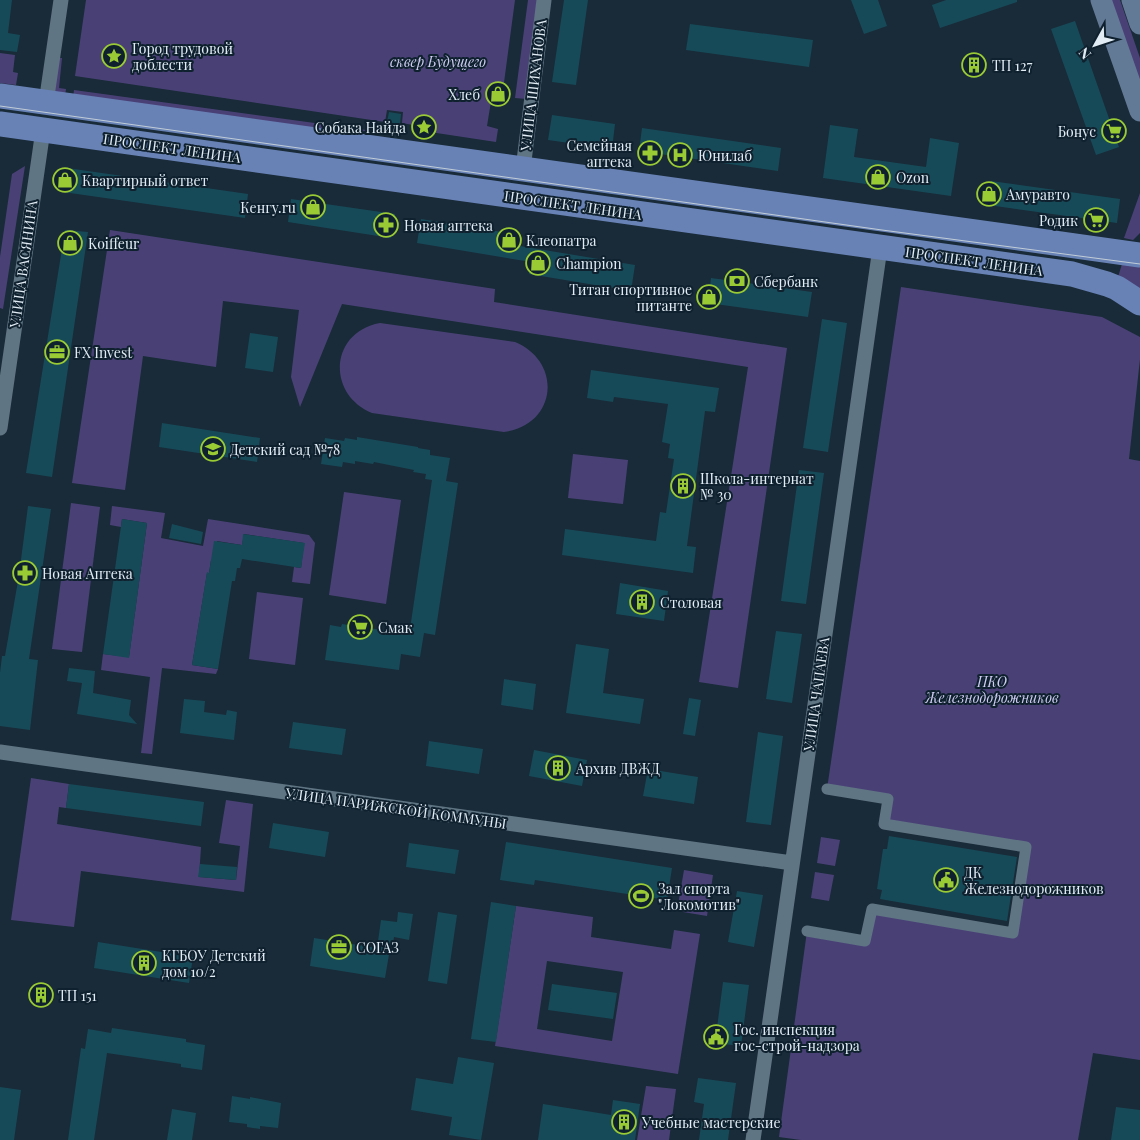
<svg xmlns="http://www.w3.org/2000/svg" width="1140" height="1140" font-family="'Playfair Display',serif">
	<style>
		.green { fill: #494176; fill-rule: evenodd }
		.building { fill: #174a58 }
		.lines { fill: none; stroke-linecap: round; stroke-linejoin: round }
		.pedestrian { stroke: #607584; stroke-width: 11 }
		.minor { stroke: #607584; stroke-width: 15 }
		.secondary { stroke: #637a97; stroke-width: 21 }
		.trunk { stroke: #6882b6; stroke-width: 25 }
		.tram { stroke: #c1cdd6; stroke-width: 1 }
		.labels { text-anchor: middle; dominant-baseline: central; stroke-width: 4; stroke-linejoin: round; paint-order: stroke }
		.poi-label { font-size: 14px; fill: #e1ecf5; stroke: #0f212e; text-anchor: start }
		.park-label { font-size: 14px; font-style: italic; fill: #cfcdf2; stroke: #0f212e }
		.street-label { font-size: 14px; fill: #e1ecf5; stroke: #0f212e }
	</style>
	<rect width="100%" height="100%" fill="#192b38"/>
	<path class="green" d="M86 0H515L503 90 493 89 487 126 498 129 496 142 430 132 413 125 402 123 403 112 387 110 385 122 75 76Z
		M528 0H539L527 99 515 98Z
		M1107 0H1120L1140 58V91Z
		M0 53 15 55 13 72 18 73 16 85 0 83Z
		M57 58H62L59 88 66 89 65 96 58 95 53 89Z
		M74 90 366 130 356 136 73 98Z
		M25 166 3 309 0 308V257L12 174Z
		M1140 193V233L1133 240 1124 238Z
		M110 230 495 289 494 302 787 348 738 688 699 682 748 367 342 304 300 407 291 377 299 310 223 301 216 367 143 356 125 490 72 483Z
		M1122 264 1140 266V292L1118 277Z
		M901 287 1102 317 1140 337V359L1129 459 1140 461V1060L1093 1053 1078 1140H801L779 1137 807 931 865 941 872 909 1013 933 1026 847 884 824 888 799 827 789Z
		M380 323 515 342C563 362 557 425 504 432L372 413C326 394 330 332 380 323Z
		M573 454 628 460 623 504 568 498Z
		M344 492 401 500 386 604 329 595Z
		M71 503 100 507 82 652 52 649Z
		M112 506 165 513 161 538 203 546 208 519 309 535 315 543 310 584 292 582 294 567 301 568 304 543 244 534 242 545 217 541 214 560H211L209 573H207L192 665 218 669 216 674 162 668 152 754 141 753 150 677 101 670 103 654 129 657 147 523 122 519 121 527 110 525Z
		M257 592 303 598 295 665 249 659Z
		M31 778 69 784 66 808 59 807 57 824 201 847 199 877 236 880 240 846 219 843 226 800 253 804 244 892 81 871 74 927 11 920Z
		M821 837 840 840 835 866 817 863Z
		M684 870 713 875 707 916 677 911Z
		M815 872 834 875 829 901 811 898Z
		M516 906 593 917 591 937 671 949 674 930 700 934 678 1074 495 1046ZM547 961 623 972 612 1041 537 1029Z
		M646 1086 676 1089 669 1140H637Z"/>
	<path class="building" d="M0 0H12L8 33 20 35 17 52 0 50Z
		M564 0H588L576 85 552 82Z
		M851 0H878L887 26 864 34Z
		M946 0H1017V2L940 28 932 5Z
		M1075 21 1119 147 1096 155 1051 29Z
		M690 24 813 40 809 67 686 50Z
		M968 59 981 61 979 72 966 70Z
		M389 112 401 114 400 124 387 122Z
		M552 115 615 124 612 149 548 140Z
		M830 125 858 129 854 157 926 167 930 138 959 143 951 196 823 178Z
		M642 128 781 148 778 171 639 151Z
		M67 168 248 194 245 218 63 192Z
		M991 181 1120 199 1117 223 988 205Z
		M291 199 395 214 391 238 288 222Z
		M421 219 521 235 520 246 635 265 631 291 529 274 531 262 417 243Z
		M65 230 88 232 52 477 26 473Z
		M711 278 812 292 808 317 708 303Z
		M822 319 847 323 828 452 803 448Z
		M250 333 278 337 273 372 245 368Z
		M591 370 719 388 715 412 705 411 687 546 696 547 693 573 562 555 565 529 656 541 660 512 666 513 674 459 668 458 670 444 662 442 668 404 614 397 613 402 587 398Z
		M162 423 260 438 257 462 159 447Z
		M357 437 418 447V448L430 450V455L450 458 446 481 458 483 435 635 424 633 420 657 401 654 399 670 325 660 330 625 341 627 342 624 402 633V628L410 629 432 480 425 479 426 474 413 472 414 470 374 462 373 464 355 461V464L343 462 342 467 321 464 325 438 344 441 345 438 357 440Z
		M799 470 824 473 806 604 781 601Z
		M28 506 51 509 29 659 38 660 30 730 0 726V673L2 656H5L19 575Z
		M122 519 147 523 129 658 103 654Z
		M172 524 203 532 201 544 169 538Z
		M243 534 305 543 301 568 242 559 240 568H237L235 581H232L218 669 192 665 207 572 209 573 214 541 242 545Z
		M620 583 668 591 664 621 616 614Z
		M776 631 802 634 792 703 766 699Z
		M576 644 609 649 603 693 644 699 640 724 566 713Z
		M69 668 95 671 93 693 131 700 129 715 137 724 77 714 82 683 67 681Z
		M504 679 536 684 533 710 501 705Z
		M689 698 701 700 695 736 683 734Z
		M184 699 205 701 204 712 226 715 227 710 237 712 234 740 180 733Z
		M293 722 346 729 342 755 289 748Z
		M758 732 783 736 771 825 746 822Z
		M429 741 483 749 479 774 426 766Z
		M534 750 587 760 582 786 529 776Z
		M648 769 698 777 694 804 643 796Z
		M69 784 204 802 201 826 66 808Z
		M273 823 329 832 325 857 269 848Z
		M889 836 1017 857 1007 921 880 899 882 890 877 889 883 849H887Z
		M506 842 672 868 667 900 535 880 534 885 500 880Z
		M409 843 459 850 455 874 406 867Z
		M200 864 237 867 236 880 198 877Z
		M737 891 763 895 754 947 728 942Z
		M491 902 516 906 496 1042 471 1039Z
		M398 912 413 914 409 940 394 937 393 943H391L385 978 310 966 314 938 377 948 381 920 397 922Z
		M438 912 457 915 447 984 428 981Z
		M98 942 193 957 189 983 94 968Z
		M723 982 749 985 741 1046 715 1043Z
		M552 984 617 993 613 1019 548 1010Z
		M36 986 48 989 45 1003 33 1001Z
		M112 1028 186 1039V1042L205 1045 202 1070 181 1067V1064L107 1053 94 1140H68L81 1048 85 1049 88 1029 111 1033Z
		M458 1057 494 1063 481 1140 449 1135 452 1117 411 1110 416 1078 453 1084Z
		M698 1078 736 1083 728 1140H699L704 1104 694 1102Z
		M0 1087 21 1090 14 1140H0Z
		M232 1096 250 1099V1097L281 1103 278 1128 260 1126V1129L247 1127V1124L229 1122Z
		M613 1100 640 1104 635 1140H538L543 1104 611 1115Z
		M1116 1107 1140 1110V1140H1111Z
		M172 1109 196 1113 192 1140H167Z"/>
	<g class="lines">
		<path class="pedestrian" d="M807 931 865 941 872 909 1013 933 1026 847 884 824 888 799 827 789"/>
		<path class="minor" d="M46 103 61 0
			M523 169 544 0
			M0 428 43 130
			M0 752 792 863
			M753 1140 880 248"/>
		<path class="secondary" d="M1101 0 1140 111
			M1132 0 1140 24"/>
		<path class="trunk" d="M0 96 1140 255
			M0 124 1072 274 1107 284 1117 288 1140 303"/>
		<path class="tram" d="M0 106 882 230 1140 264"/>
	</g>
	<defs>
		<g id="sight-ring" transform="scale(1.25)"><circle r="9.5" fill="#0f212e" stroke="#9acb35" stroke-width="1.5"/><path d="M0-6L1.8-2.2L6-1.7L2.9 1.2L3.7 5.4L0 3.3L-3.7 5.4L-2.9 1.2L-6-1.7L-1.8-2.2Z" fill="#9acb35"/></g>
		<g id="building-ring" transform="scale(1.25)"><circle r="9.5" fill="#0f212e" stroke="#9acb35" stroke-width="1.5"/><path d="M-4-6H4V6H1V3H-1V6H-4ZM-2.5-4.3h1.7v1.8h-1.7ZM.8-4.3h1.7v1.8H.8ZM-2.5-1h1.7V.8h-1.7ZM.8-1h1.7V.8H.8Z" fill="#9acb35"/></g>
		<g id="shop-ring" transform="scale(1.25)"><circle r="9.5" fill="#0f212e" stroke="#9acb35" stroke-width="1.5"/><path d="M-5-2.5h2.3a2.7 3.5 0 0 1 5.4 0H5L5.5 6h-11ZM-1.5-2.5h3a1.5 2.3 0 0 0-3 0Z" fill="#9acb35"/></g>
		<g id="supermarket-ring" transform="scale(1.25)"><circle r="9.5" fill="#0f212e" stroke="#9acb35" stroke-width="1.5"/><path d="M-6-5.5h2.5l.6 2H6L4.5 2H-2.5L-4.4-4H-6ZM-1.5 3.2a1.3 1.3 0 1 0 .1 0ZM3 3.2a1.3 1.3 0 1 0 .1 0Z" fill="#9acb35"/></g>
		<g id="pharmacy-ring" transform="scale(1.25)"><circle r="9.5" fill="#0f212e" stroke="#9acb35" stroke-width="1.5"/><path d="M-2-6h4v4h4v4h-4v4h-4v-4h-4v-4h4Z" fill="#9acb35"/></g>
		<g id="hospital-ring" transform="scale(1.25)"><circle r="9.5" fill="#0f212e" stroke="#9acb35" stroke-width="1.5"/><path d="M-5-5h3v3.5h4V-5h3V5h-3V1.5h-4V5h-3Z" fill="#9acb35"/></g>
		<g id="bank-ring" transform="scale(1.25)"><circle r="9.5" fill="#0f212e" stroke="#9acb35" stroke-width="1.5"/><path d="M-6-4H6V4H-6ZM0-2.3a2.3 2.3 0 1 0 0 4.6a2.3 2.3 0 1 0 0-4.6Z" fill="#9acb35"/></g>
		<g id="office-ring" transform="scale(1.25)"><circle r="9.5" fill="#0f212e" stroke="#9acb35" stroke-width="1.5"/><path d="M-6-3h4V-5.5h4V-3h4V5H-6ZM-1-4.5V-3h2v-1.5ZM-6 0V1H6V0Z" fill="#9acb35"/></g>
		<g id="school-ring" transform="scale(1.25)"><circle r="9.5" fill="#0f212e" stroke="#9acb35" stroke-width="1.5"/><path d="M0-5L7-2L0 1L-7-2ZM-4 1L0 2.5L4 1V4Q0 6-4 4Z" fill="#9acb35"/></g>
		<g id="civic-ring" transform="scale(1.25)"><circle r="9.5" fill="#0f212e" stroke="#9acb35" stroke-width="1.5"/><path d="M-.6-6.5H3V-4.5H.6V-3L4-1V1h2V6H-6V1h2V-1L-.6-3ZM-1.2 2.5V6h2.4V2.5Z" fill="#9acb35"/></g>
		<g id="stadium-ring" transform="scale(1.25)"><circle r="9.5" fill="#0f212e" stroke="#9acb35" stroke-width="1.5"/><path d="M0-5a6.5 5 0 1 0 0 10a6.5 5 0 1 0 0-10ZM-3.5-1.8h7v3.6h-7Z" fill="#9acb35"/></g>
	</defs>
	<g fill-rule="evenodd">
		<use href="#sight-ring" x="114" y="56"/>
		<use href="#building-ring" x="974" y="65"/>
		<use href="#shop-ring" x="498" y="94"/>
		<use href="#sight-ring" x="424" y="127"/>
		<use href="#supermarket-ring" x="1114" y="131"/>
		<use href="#pharmacy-ring" x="650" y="153"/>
		<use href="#hospital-ring" x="680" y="155"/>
		<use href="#shop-ring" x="878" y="177"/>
		<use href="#shop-ring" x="65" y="180"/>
		<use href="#shop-ring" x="989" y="194"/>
		<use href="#shop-ring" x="313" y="207"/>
		<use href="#supermarket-ring" x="1096" y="220"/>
		<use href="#pharmacy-ring" x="386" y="225"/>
		<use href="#shop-ring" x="509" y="240"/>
		<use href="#shop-ring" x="70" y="243"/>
		<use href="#shop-ring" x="538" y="263"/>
		<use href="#bank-ring" x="737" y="281"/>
		<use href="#shop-ring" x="709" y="297"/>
		<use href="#office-ring" x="57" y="352"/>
		<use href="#school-ring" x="213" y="449"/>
		<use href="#building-ring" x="683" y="486"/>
		<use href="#pharmacy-ring" x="25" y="573"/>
		<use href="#building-ring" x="642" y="602"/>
		<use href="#supermarket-ring" x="360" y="627"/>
		<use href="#building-ring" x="558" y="768"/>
		<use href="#civic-ring" x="946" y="880"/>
		<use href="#stadium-ring" x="641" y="896"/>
		<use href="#office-ring" x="339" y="947"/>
		<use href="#building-ring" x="144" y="963"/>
		<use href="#building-ring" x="41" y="995"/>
		<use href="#civic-ring" x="716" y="1037"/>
		<use href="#building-ring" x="624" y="1122"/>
	</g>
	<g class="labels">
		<g class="poi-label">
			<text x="132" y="48">Город трудовой<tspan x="132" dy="16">доблести</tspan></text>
			<text x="992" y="65">ТП 127</text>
			<text x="480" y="94" text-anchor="end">Хлеб</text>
			<text x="406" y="127" text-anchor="end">Собака Найда</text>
			<text x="1096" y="131" text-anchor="end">Бонус</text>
			<text x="632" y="145" text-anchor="end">Семейная<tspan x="632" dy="16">аптека</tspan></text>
			<text x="698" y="155">Юнилаб</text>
			<text x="896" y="177">Ozon</text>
			<text x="82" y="180">Квартирный ответ</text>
			<text x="1006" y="194">Амуравто</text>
			<text x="296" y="207" text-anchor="end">Кенгу.ru</text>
			<text x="1078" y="220" text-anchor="end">Родик</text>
			<text x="404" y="225">Новая аптека</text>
			<text x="526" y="240">Клеопатра</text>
			<text x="88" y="243">Koiffeur</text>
			<text x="556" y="263">Champion</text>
			<text x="754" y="281">Сбербанк</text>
			<text x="692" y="289" text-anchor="end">Титан спортивное<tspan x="692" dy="16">питанте</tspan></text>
			<text x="74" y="352">FX Invest</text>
			<text x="230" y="449">Детский сад №78</text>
			<text x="700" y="478">Школа-интернат<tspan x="700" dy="16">№ 30</tspan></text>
			<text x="42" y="573">Новая Аптека</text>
			<text x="660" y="602">Столовая</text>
			<text x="378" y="627">Смак</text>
			<text x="576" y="768">Архив ДВЖД</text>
			<text x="964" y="872">ДК<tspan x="964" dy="16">Железнодорожников</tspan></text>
			<text x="658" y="888">Зал спорта<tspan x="658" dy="16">"Локомотив"</tspan></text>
			<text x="356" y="947">СОГАЗ</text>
			<text x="162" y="955">КГБОУ Детский<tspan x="162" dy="16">дом 10/2</tspan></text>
			<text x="58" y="995">ТП 151</text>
			<text x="734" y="1029">Гос. инспекция<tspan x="734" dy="16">гос-строй-надзора</tspan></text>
			<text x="642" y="1122">Учебные мастерские</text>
		</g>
		<g class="park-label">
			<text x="438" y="61">сквер Будущего</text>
			<text x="992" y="681">ПКО<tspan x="992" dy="16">Железнодорожников</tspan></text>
		</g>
		<g class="street-label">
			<text transform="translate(533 85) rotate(-83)">УЛИЦА ШИХАНОВА</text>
			<text transform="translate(172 148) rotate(8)">ПРОСПЕКТ ЛЕНИНА</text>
			<text transform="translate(573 205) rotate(8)">ПРОСПЕКТ ЛЕНИНА</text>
			<text transform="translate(974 261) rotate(8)">ПРОСПЕКТ ЛЕНИНА</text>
			<text transform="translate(23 264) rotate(-82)">УЛИЦА ВАСЯНИНА</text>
			<text transform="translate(816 694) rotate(-82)">УЛИЦА ЧАПАЕВА</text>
			<text transform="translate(396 808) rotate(8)">УЛИЦА ПАРИЖСКОЙ КОММУНЫ</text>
		</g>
	</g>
	<g transform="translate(1095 45) rotate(230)" stroke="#0f212e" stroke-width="4" paint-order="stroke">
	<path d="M0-4L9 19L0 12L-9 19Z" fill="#e1ecf5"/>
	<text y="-8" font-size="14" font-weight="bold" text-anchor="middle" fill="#e1ecf5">N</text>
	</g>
</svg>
